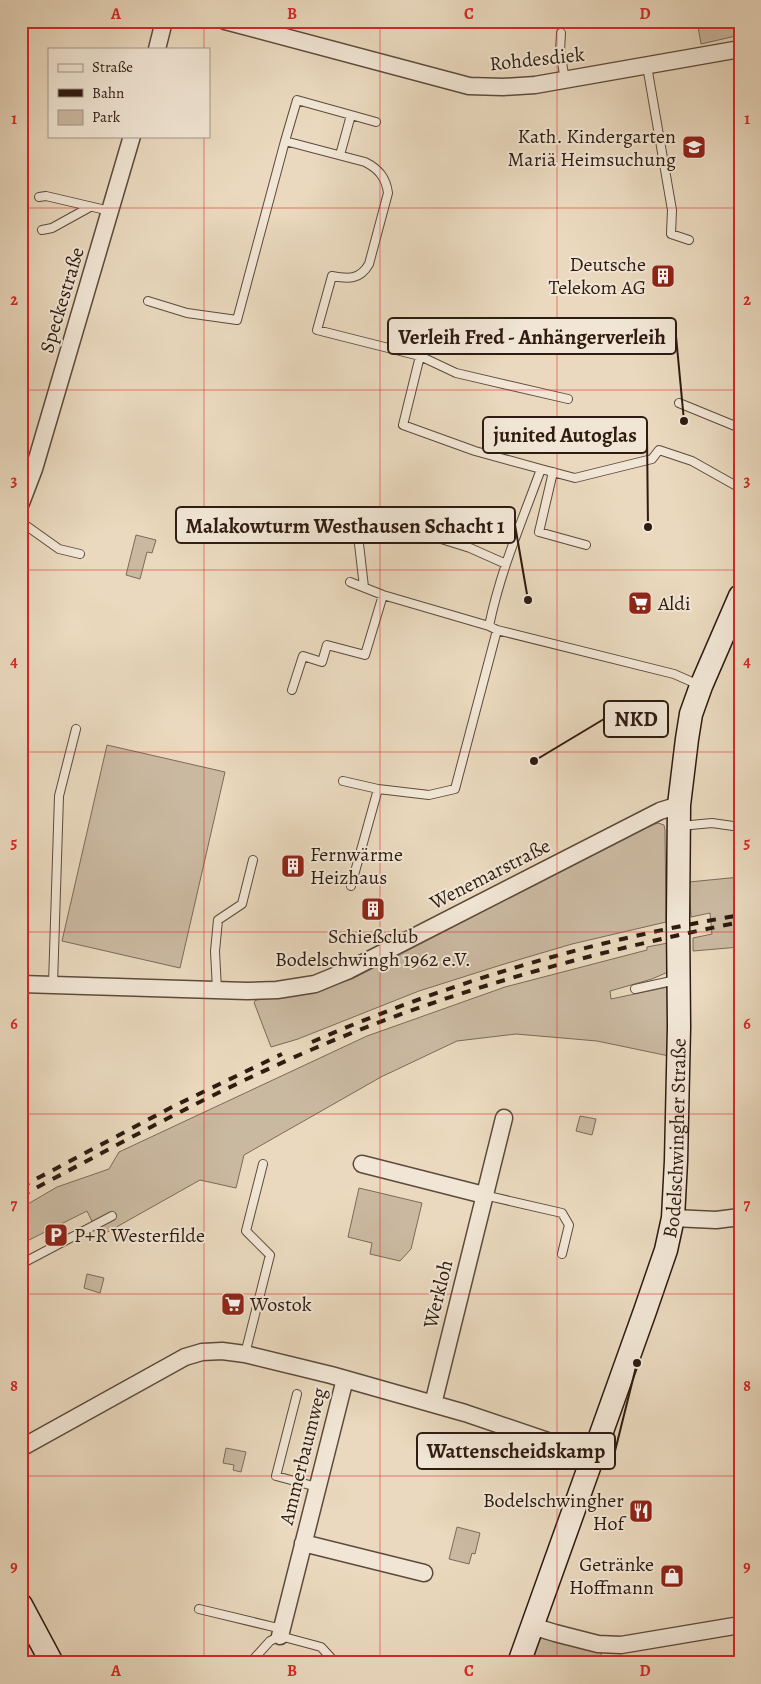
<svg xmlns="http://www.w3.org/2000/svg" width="761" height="1684" font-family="Alegreya,serif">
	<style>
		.green { fill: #cab9a1; stroke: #7c6a59 }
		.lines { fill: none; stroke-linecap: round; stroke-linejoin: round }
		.lane-casing { stroke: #5d4a3c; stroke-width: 10 }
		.street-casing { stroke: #5d4a3c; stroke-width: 19 }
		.secondary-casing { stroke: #2e1b11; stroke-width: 25 }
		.lane { stroke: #f1e6d5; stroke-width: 8 }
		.street { stroke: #f1e6d5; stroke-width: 16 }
		.secondary { stroke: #f1e6d5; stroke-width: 22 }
		.rail { stroke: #2e1b11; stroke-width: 4; stroke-dasharray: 9 9; stroke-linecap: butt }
		.grid { fill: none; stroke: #d62828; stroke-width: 1; stroke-opacity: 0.55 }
		.labels { text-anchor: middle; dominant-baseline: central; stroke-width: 4; stroke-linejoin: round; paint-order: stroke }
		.street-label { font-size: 20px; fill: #2e1b11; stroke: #f1e6d5 }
		.poi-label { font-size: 20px; fill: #2e1b11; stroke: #f1e6d5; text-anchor: end }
		.leader { fill: none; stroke: #2e1b11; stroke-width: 2 }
		.callout-dot { fill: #2e1b11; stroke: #f1e6d5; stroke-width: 2 }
		.callout { fill: #f1e6d5; stroke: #2e1b11; stroke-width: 2 }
		.callout-label { font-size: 21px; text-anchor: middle; font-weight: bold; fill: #2e1b11 }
		.neatline { fill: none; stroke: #d62828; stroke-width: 2 }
		.grid-label { font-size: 16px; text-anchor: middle; font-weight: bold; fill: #d62828 }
	</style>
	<rect width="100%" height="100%" fill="#ead9be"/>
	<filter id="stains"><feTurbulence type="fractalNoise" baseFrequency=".004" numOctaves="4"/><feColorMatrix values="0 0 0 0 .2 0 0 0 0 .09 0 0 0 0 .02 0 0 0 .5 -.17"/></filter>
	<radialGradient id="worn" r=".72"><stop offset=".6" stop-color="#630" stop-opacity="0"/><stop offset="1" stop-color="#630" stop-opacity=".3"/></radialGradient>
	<path class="green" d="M697 21H740V35L701 44Z
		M136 535 156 540 152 553 147 552 140 579 126 575Z
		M107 745 225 772 180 968 62 941Z
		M658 823 664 825 665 830 666 922 572 944 501 965 419 991 298 1039 271 1047 255 1005 254 1002 256 1000 308 994 352 979 652 825Z
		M740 877V947L693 951V938L712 934 710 913 691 917 689 882Z
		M668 943V972L652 979 610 991 611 999 668 987 669 1056 597 1041 516 1034 457 1041 381 1077 244 1155 236 1188 200 1180 104 1234 97 1232 87 1211 21 1244V1208L57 1187 109 1169 119 1152 367 1036 505 987 647 950V947Z
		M580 1116 596 1119 592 1135 576 1131Z
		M359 1188 422 1203 411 1249 400 1261 370 1254 372 1243 348 1237Z
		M87 1274 104 1278 100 1293 84 1288Z
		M226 1448 246 1452 241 1472 233 1470 234 1465 223 1463Z
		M457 1527 480 1533 475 1554 472 1553 469 1564 449 1559Z
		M532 1626 598 1644 604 1663H519Z"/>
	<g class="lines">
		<g class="lane-casing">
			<path id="lane" d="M561 33 560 51 565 80
				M647 66 672 210 671 234 689 240
				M351 115 376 122
				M285 141 297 100 351 115 340 155
				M39 197 46 196 110 211
				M42 230 52 228 90 207
				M148 301 187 313 237 320 285 141 365 162C379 169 386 178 388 193L369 264C360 280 348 279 332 276L317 330 420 356 403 425 475 451 541 469
				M420 356 456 373 568 399
				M679 403 740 428
				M553 472 539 532 586 545
				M21 522 59 549 80 554
				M438 538 470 548 506 564
				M359 544 364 587
				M350 582 383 595 489 626 497 630 674 674 699 685
				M489 626C500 572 522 521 541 469L575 478 652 459 659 450 692 461 740 488
				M292 690 303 656 322 662 327 645 365 655 383 595
				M343 781 378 789 351 886
				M378 789 429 795 455 789 497 630
				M680 826 712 823 740 827
				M53 984 59 796 76 729
				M635 989 676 980
				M217 990 215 951 218 920 242 904 253 860
				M484 1195 562 1213 569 1225 562 1254
				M21 1264 112 1216
				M245 1354 270 1255 246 1231 263 1164
				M297 1394 276 1476 317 1487
				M199 1609 282 1629
				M332 1659 345 1663
				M250 1663 270 1641 280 1636 321 1647 332 1659V1663"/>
		</g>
		<g class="street-casing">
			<path id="street" d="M225 21 469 86 503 87 535 85 740 49
				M157 49 164 21
				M21 503 34 469 132 136
				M21 984 247 991 277 990 315 984 349 970 660 811 679 805
				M362 1164 484 1195
				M673 1218 716 1220 740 1217
				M433 1404 504 1118
				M21 1448 185 1357 202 1352 222 1351 245 1354 331 1375 465 1413 592 1456
				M303 1543 424 1573
				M532 1626 555 1633 598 1644 621 1645 740 1625
				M280 1636 345 1379"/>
		</g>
		<g class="secondary-casing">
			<g id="secondary">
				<path d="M21 1605 52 1663"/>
				<path id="s1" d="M519 1663 645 1311 666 1250 673 1218 676 1161 679 1027 678 919 679 805 687 739 691 714 701 686 740 596"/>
			</g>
		</g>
		<use href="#lane" class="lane"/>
		<use href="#street" class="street"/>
		<use href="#secondary" class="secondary"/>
		<path class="rail" d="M312 1042C447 983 590 941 735 916
			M21 1187 172 1107 282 1054
			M21 1196C117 1145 213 1092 313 1049 450 990 594 952 740 922"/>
	</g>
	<path class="grid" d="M204 21V49M380 21V1663M557 21V1663M204 136V1663M21 208H740M21 390H740M21 570H740M21 752H740M21 932H740M21 1114H740M21 1294H740M21 1476H740"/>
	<defs>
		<g id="school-square" transform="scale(1.25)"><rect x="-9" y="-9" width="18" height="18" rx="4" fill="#8f2418" stroke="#f1e6d5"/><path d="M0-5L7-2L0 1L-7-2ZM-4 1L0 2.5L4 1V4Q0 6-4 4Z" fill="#fff"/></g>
		<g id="building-square" transform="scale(1.25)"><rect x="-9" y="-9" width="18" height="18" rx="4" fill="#8f2418" stroke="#f1e6d5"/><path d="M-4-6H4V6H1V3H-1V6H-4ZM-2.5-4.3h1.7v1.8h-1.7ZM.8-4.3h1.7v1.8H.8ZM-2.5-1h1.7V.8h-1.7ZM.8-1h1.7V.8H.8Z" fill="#fff"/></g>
		<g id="supermarket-square" transform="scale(1.25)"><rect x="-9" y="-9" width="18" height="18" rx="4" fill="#8f2418" stroke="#f1e6d5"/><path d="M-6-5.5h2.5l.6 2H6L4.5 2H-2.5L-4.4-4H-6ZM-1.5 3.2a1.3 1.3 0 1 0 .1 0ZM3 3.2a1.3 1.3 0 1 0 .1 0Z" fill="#fff"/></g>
		<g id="parking-square" transform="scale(1.25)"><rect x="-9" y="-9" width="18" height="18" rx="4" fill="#8f2418" stroke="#f1e6d5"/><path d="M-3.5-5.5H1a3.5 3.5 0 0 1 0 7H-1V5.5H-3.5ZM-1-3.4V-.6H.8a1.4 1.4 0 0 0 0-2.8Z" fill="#fff"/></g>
		<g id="restaurant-square" transform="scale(1.25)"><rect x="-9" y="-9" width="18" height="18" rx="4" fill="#8f2418" stroke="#f1e6d5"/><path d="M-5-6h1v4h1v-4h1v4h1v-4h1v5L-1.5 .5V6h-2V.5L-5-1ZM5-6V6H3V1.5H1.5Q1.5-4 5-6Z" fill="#fff"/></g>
		<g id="shop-square" transform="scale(1.25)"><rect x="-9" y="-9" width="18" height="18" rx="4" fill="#8f2418" stroke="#f1e6d5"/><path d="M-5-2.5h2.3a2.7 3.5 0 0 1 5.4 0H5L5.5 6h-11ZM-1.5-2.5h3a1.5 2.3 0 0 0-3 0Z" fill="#fff"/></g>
	</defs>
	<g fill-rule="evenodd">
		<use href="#school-square" x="694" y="147"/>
		<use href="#building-square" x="663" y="276"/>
		<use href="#supermarket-square" x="640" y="603"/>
		<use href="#building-square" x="293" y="866"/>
		<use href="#building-square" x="373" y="909"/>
		<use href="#parking-square" x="56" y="1235"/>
		<use href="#supermarket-square" x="233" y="1304"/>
		<use href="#restaurant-square" x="641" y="1511"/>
		<use href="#shop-square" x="672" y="1576"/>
	</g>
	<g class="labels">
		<g class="street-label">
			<text transform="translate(537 59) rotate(-6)">Rohdesdiek</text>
			<text transform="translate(62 300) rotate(-73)">Speckestraße</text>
			<text transform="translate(490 874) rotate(-27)">Wenemarstraße</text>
			<text stroke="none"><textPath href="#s1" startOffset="551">Bodelschwingher Straße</textPath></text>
			<text transform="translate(438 1294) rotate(-76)">Werkloh</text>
			<text transform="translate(303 1456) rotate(-76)">Ammerbaumweg</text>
		</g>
		<g class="poi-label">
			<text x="676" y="136">Kath. Kindergarten<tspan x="676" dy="23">Mariä Heimsuchung</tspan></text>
			<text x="646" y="264">Deutsche<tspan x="646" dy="23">Telekom AG</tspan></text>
			<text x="658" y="603" text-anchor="start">Aldi</text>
			<text x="310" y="854" text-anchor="start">Fernwärme<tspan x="310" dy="23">Heizhaus</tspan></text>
			<text x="373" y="936" text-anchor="middle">Schießclub<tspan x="373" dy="23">Bodelschwingh 1962 e.V.</tspan></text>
			<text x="74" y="1235" text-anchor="start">P+R Westerfilde</text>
			<text x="250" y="1304" text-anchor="start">Wostok</text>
			<text x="624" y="1500">Bodelschwingher<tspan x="624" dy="23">Hof</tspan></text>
			<text x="654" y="1564">Getränke<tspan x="654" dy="23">Hoffmann</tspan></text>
		</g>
	</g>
	<path class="leader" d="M684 421L676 336M648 527L647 435M528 600L515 525M534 761L604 719M637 1363L615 1451"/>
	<g class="callout-dot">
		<circle cx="684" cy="421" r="5"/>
		<circle cx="648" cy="527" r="5"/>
		<circle cx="528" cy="600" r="5"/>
		<circle cx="534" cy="761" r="5"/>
		<circle cx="637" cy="1363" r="5"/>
	</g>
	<g class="callout">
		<rect x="388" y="318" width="288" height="36" rx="5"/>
		<rect x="483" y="417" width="164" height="36" rx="5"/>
		<rect x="176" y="507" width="339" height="36" rx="5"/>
		<rect x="604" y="701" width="64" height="36" rx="5"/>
		<rect x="417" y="1433" width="198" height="36" rx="5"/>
	</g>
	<g class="callout-label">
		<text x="532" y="344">Verleih Fred - Anhängerverleih</text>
		<text x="565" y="442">junited Autoglas</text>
		<text x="345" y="533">Malakowturm Westhausen Schacht 1</text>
		<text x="636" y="726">NKD</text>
		<text x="516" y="1458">Wattenscheidskamp</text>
	</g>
	<rect width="761" height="1684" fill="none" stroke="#ead9be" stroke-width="55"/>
	<rect x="48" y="48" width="162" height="90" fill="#f1e6d5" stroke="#a39587"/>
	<rect x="58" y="64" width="25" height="8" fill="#f1e6d5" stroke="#a39587"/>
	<text x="92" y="72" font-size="15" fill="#2e1b11">Straße</text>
	<rect x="58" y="89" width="25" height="8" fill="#2e1b11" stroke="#a39587"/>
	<text x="92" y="98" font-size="15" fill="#2e1b11">Bahn</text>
	<rect x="58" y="110" width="25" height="15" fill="#cab9a1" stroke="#a39587"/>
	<text x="92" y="122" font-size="15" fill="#2e1b11">Park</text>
	<rect x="28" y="28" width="706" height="1628" class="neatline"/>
	<g class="grid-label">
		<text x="116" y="19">A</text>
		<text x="292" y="19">B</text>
		<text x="469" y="19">C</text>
		<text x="645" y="19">D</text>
		<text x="14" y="124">1</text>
		<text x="747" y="124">1</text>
		<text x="14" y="305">2</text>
		<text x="747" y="305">2</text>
		<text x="14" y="486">3</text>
		<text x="747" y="486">3</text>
		<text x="14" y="667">4</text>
		<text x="747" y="667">4</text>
		<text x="14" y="848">5</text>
		<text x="747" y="848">5</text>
		<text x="14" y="1029">6</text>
		<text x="747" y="1029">6</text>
		<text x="14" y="1210">7</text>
		<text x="747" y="1210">7</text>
		<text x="14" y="1391">8</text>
		<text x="747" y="1391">8</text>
		<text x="14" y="1572">9</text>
		<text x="747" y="1572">9</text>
		<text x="116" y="1676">A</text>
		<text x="292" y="1676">B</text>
		<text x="469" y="1676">C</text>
		<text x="645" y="1676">D</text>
	</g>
	<rect width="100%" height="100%" filter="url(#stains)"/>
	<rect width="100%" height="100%" fill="url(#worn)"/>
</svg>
